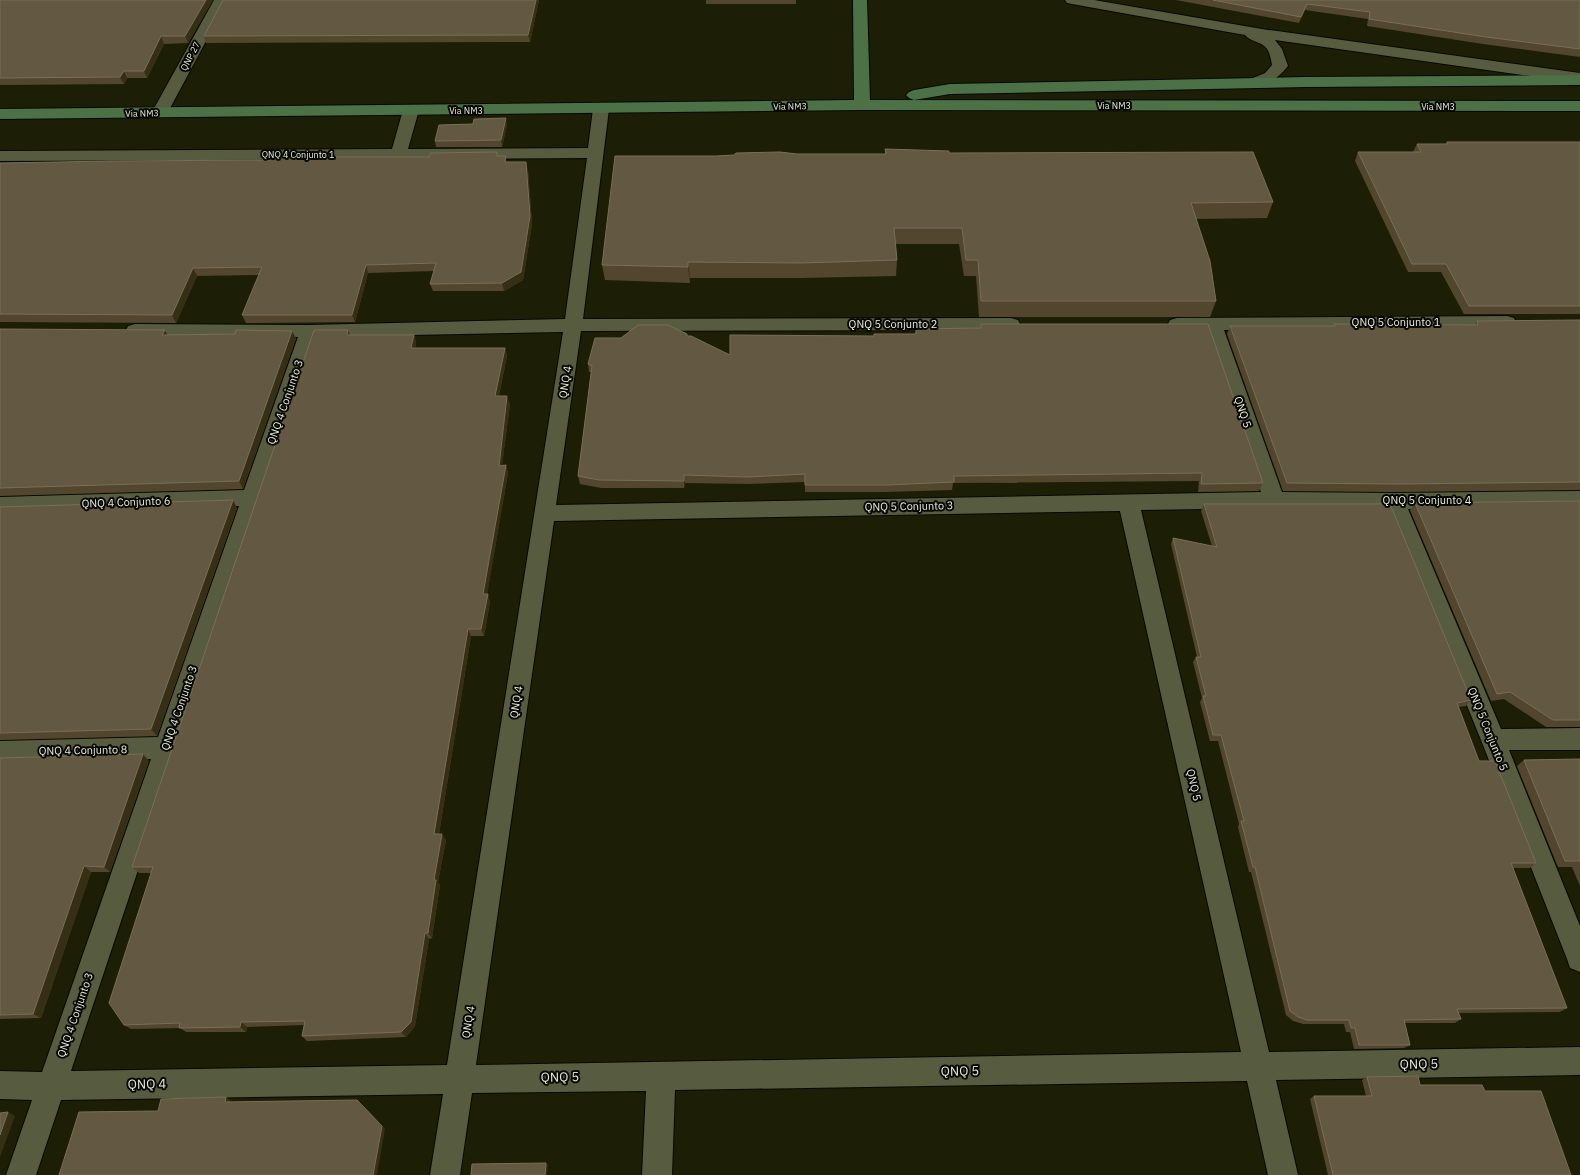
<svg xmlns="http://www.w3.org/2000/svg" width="1580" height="1175" font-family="'IBM Plex Sans',sans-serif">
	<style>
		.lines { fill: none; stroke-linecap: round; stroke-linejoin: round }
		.street-casing { stroke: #070900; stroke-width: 2 }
		.secondary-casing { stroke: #070900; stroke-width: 2 }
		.street { fill: #575c40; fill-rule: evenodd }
		.secondary { fill: #4c7147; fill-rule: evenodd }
		.wall { fill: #52462e }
		.shaded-wall { fill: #362f16 }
		.building { fill: #635841; stroke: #786f59 }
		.labels { text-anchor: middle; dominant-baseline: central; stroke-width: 4; stroke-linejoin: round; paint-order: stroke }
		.far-street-label { font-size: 9px; fill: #e9ecdc; stroke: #070802 }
		.street-label { font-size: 11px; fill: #e9ecdc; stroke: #070802 }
		.near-street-label { font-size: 13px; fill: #e9ecdc; stroke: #070802 }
	</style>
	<rect width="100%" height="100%" fill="#1c1f06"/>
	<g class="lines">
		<g class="street-casing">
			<path id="street" d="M214 0H228L168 112 166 115 160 117 154 115 152 112Z
				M1065 0H1094L1262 29 1580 73V83L1275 40 1282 49 1288 66C1279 78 1262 90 1248 86L1245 83 1248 80 1265 73 1272 65C1271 60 1270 53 1267 49 1262 41 1250 42 1245 35L1072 4 1067 3Z
				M601 104 607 106 609 109 583 319 1011 318 1018 320 1020 324 1018 328 1011 330 581 331 556 505 1261 492 1206 330H1177L1170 328 1168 324 1170 320 1177 318 1507 316 1514 318 1516 322 1514 326 1507 328 1224 330 1282 492 1394 493 1580 491V507L1408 509 1501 729 1580 728V750H1509L1580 926V972L1570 968 1567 959 1481 740 1387 509 1274 508 1141 510 1269 1052 1580 1047V1075L1276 1080 1298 1175H1268L1247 1081 675 1090 672 1175H642L646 1091 472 1093 460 1175H430L443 1094 61 1100 36 1175H6L32 1100 0 1099V1071L42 1072 151 759 0 763V741L158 737 239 506 0 513V497L244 490 298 337 135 336 128 334 126 330 128 326 135 324 309 325 565 319 587 158 0 161V151L392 149 403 110 405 107 411 105 417 107 419 110 408 149 588 148 593 109 595 106ZM563 332 447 1065 71 1071 316 337ZM1120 511 1241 1052 476 1065 554 521Z"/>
		</g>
		<g class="secondary-casing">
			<path id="secondary" d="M853 0H867L870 100 1580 101V111L862 110 0 119V109L854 100Z
				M1580 75V85L1305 87 950 94 914 100 909 98 906 95 909 92 914 90 950 84 1305 77Z"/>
		</g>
		<use href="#street" class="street"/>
		<use href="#secondary" class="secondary"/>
	</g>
	<path class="wall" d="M0 0H213L188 43 164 44 147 78H127L124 84 0 85Z
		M539 0 530 42 206 43 204 36Z
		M706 0H796V4H706Z
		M1176 0H1580V57L1483 44 1367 26 1368 19 1305 10 1299 23Z
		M473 124 507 125 502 147H436L435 141Z
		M1447 142H1580V314H1464L1441 272H1408L1355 161 1358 152H1413L1417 144H1446Z
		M885 149 949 153 1273 202 1267 218 1196 219 1216 301 1210 317H979L976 276H964L959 244H895L897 260 896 276 801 278H690V283L605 280 602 265 797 154H885Z
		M498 156 507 162 528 170 532 224 523 280 504 291H433L430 284 434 271 368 273 355 322 246 323 242 315 259 275 197 276 176 323 0 322V163L270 160Z
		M1580 320V490L1394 492 1283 491 1227 334 1230 326H1333L1334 324 1475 325 1477 321Z
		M981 324 1263 483 1259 491 1198 492 1199 481 953 483 952 490 885 492H805V482L749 484 685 483 684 488H601L580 484 578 476 591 372H589L588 364 621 338 688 336 730 355 874 336 915 334 916 329 980 328Z
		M0 329 168 335 296 338 243 489 0 496Z
		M350 335H414L416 343 415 348H505L507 356 499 396 510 404 502 465H506L508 473 487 594 490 602 484 636H471L439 834 446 840 438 882 440 885 432 938 429 939 415 1026 406 1037 307 1041 302 1036 304 1025 247 1027 246 1032H186L180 1028 131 1029 124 1025 152 873H139L132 867Z
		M1580 501V727H1546L1504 699 1491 701 1410 510 1415 503Z
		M1204 504 1471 700 1466 706 1458 707 1479 761 1536 863 1530 868H1513L1567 1008 1560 1012 1458 1013 1461 1019 1455 1023H1405L1410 1045 1404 1048 1354 1049 1350 1032H1346L1344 1024H1303L1293 1021 1286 1015 1251 872H1249L1238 827 1239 824 1218 741H1210L1200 702 1202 698 1193 662 1196 657H1197L1171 544 1173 538 1212 546 1201 511Z
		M0 507 237 508 157 736 0 740Z
		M0 758 149 761 110 872H91L41 1018 0 1019Z
		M1580 759V886L1572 867H1558L1517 766 1524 760Z
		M1367 1077 1420 1085 1485 1091 1571 1175H1328L1310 1099 1314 1096H1366L1362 1080Z"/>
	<path class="shaded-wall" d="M206 0H213L188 43 185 36Z
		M536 0H539L530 42 528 35Z
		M1307 4 1305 10 1299 23 1301 17Z
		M161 36 164 44 147 78 144 71Z
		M124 71 127 78 124 84 120 77Z
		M506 118 507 125 502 147 501 140Z
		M526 162 528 170 532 224 523 280 504 291 502 283Z
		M688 262 690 278V283L688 267Z
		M366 265 368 273 355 322 352 315Z
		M193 268 197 276 176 323 172 315Z
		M165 330 169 338 162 335Z
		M348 330 351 338 347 335Z
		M292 331 296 338 243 489 239 481Z
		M414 335 416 343 413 357 411 348Z
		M505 348 507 356 497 404 495 396Z
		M507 396 510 404 501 473 499 466Z
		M506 465 508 473 486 601 483 594Z
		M684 475 685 483 684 488Z
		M233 500 237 508 157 736 151 729Z
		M488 594 490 602 484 636 481 629Z
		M468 629 471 636 438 840 434 834Z
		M143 754 149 761 110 872 104 867Z
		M442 834 446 840 438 882 440 885 432 938 428 933 434 880Z
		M84 866 91 872 41 1018 33 1014Z
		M425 933 429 939 415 1026 406 1037 401 1032Z
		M241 1022 247 1027 246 1032 240 1027Z
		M226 1097 231 1101 230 1106 225 1102Z
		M357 1100 360 1103 385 1129 377 1175H373Z
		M8 1112 15 1116 0 1157V1135Z
		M546 1163 548 1165 547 1175H545Z"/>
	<path class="building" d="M0 0H206L185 36H161L144 71H124L120 77 0 78Z
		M223 0H536L528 35 204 36Z
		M1213 0H1580V49L1486 37 1369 19 1370 12 1307 4 1301 17Z
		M506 118 501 140 435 141 439 125 473 124 474 119Z
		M1447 142H1580V306H1469L1446 264H1412L1358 152H1421L1417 144H1447Z
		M885 149 949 151V153L1253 152 1273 202 1191 203 1210 261 1216 301H981L978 260H966L962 228H894L897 260 801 263 688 262V267L602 265 615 156H716L734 155 736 153 780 152 797 154H886Z
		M497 152V156H506L505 162H526L530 216 521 272 502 283 430 284 436 263 366 265 352 315H242L262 267 193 268 172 315 0 314V163L112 161 270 160 272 157H429L431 153Z
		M1580 320V482L1399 484 1287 483 1230 326H1335L1334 324 1478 325 1477 321Z
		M981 324H1208L1263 483 1201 484 1202 473 954 476V482L886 485H805V474L748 477 684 475V481L599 480 578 476 592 366 588 364 595 338H621L638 325H668L687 334V336H691L730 355V335L874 336V334H916V329L981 328Z
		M0 329 165 330 162 335 235 334 236 330 292 331 239 481 0 488Z
		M314 330H348L347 335H414L411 348H505L495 396H507L499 466 506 465 483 594H488L481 629H468L434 834H442L434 880H436L428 933H425L411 1022 401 1032 302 1036 305 1021 241 1022 240 1027 179 1028 180 1023 124 1025 109 1003 153 867H132Z
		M233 500 151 729 0 733V507Z
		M1580 501V720H1553L1510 692 1497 694 1415 503Z
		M1204 504H1390L1471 700 1457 703 1479 761H1495L1536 863H1511L1567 1008 1457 1009 1461 1019 1404 1020 1410 1045H1359L1355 1028H1351L1349 1020H1307L1298 1017 1290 1011 1255 867H1253L1241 821H1244L1221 735H1213L1203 696H1206L1196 657H1201L1173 538 1217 547Z
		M143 754 104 867 84 866 33 1014 0 1015V758Z
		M1580 759V861H1565L1524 760Z
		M1418 1076 1420 1085H1482L1485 1091H1541L1571 1175H1333L1314 1096H1372L1367 1077Z
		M226 1097 225 1102 357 1100 382 1126 373 1175H59L79 1112 158 1111 161 1099Z
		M8 1112 0 1135V1113Z
		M546 1163 545 1175H471L472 1164Z"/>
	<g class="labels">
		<g class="far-street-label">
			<text transform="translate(190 56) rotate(-62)">QNP 27</text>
			<text x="1114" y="105">Via NM3</text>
			<text transform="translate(790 106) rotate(-1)">Via NM3</text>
			<text x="1438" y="106">Via NM3</text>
			<text x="466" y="110">Via NM3</text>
			<text transform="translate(142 113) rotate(-1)">Via NM3</text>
			<text x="298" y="154">QNQ 4 Conjunto 1</text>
		</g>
		<g class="street-label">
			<text x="1396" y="322">QNQ 5 Conjunto 1</text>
			<text x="893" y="324">QNQ 5 Conjunto 2</text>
			<text transform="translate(565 382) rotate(-81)">QNQ 4</text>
			<text transform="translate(285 402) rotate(-71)">QNQ 4 Conjunto 3</text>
			<text transform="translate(1243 412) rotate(71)">QNQ 5</text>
			<text x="1427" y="500">QNQ 5 Conjunto 4</text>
			<text transform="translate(126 502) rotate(-2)">QNQ 4 Conjunto 6</text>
			<text transform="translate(909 506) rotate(-1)">QNQ 5 Conjunto 3</text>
			<text transform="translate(516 702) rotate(-81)">QNQ 4</text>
			<text transform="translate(179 708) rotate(-71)">QNQ 4 Conjunto 3</text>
			<text transform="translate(1488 729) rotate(68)">QNQ 5 Conjunto 5</text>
			<text transform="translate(83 750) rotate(-1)">QNQ 4 Conjunto 8</text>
			<text transform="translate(1194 785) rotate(77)">QNQ 5</text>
			<text transform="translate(75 1015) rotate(-71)">QNQ 4 Conjunto 3</text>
			<text transform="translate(468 1022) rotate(-81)">QNQ 4</text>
		</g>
		<g class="near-street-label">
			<text transform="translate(1419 1064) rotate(-1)">QNQ 5</text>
			<text transform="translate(960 1071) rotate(-1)">QNQ 5</text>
			<text transform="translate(560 1077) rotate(-1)">QNQ 5</text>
			<text transform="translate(147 1084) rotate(-1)">QNQ 4</text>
		</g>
	</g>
</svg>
